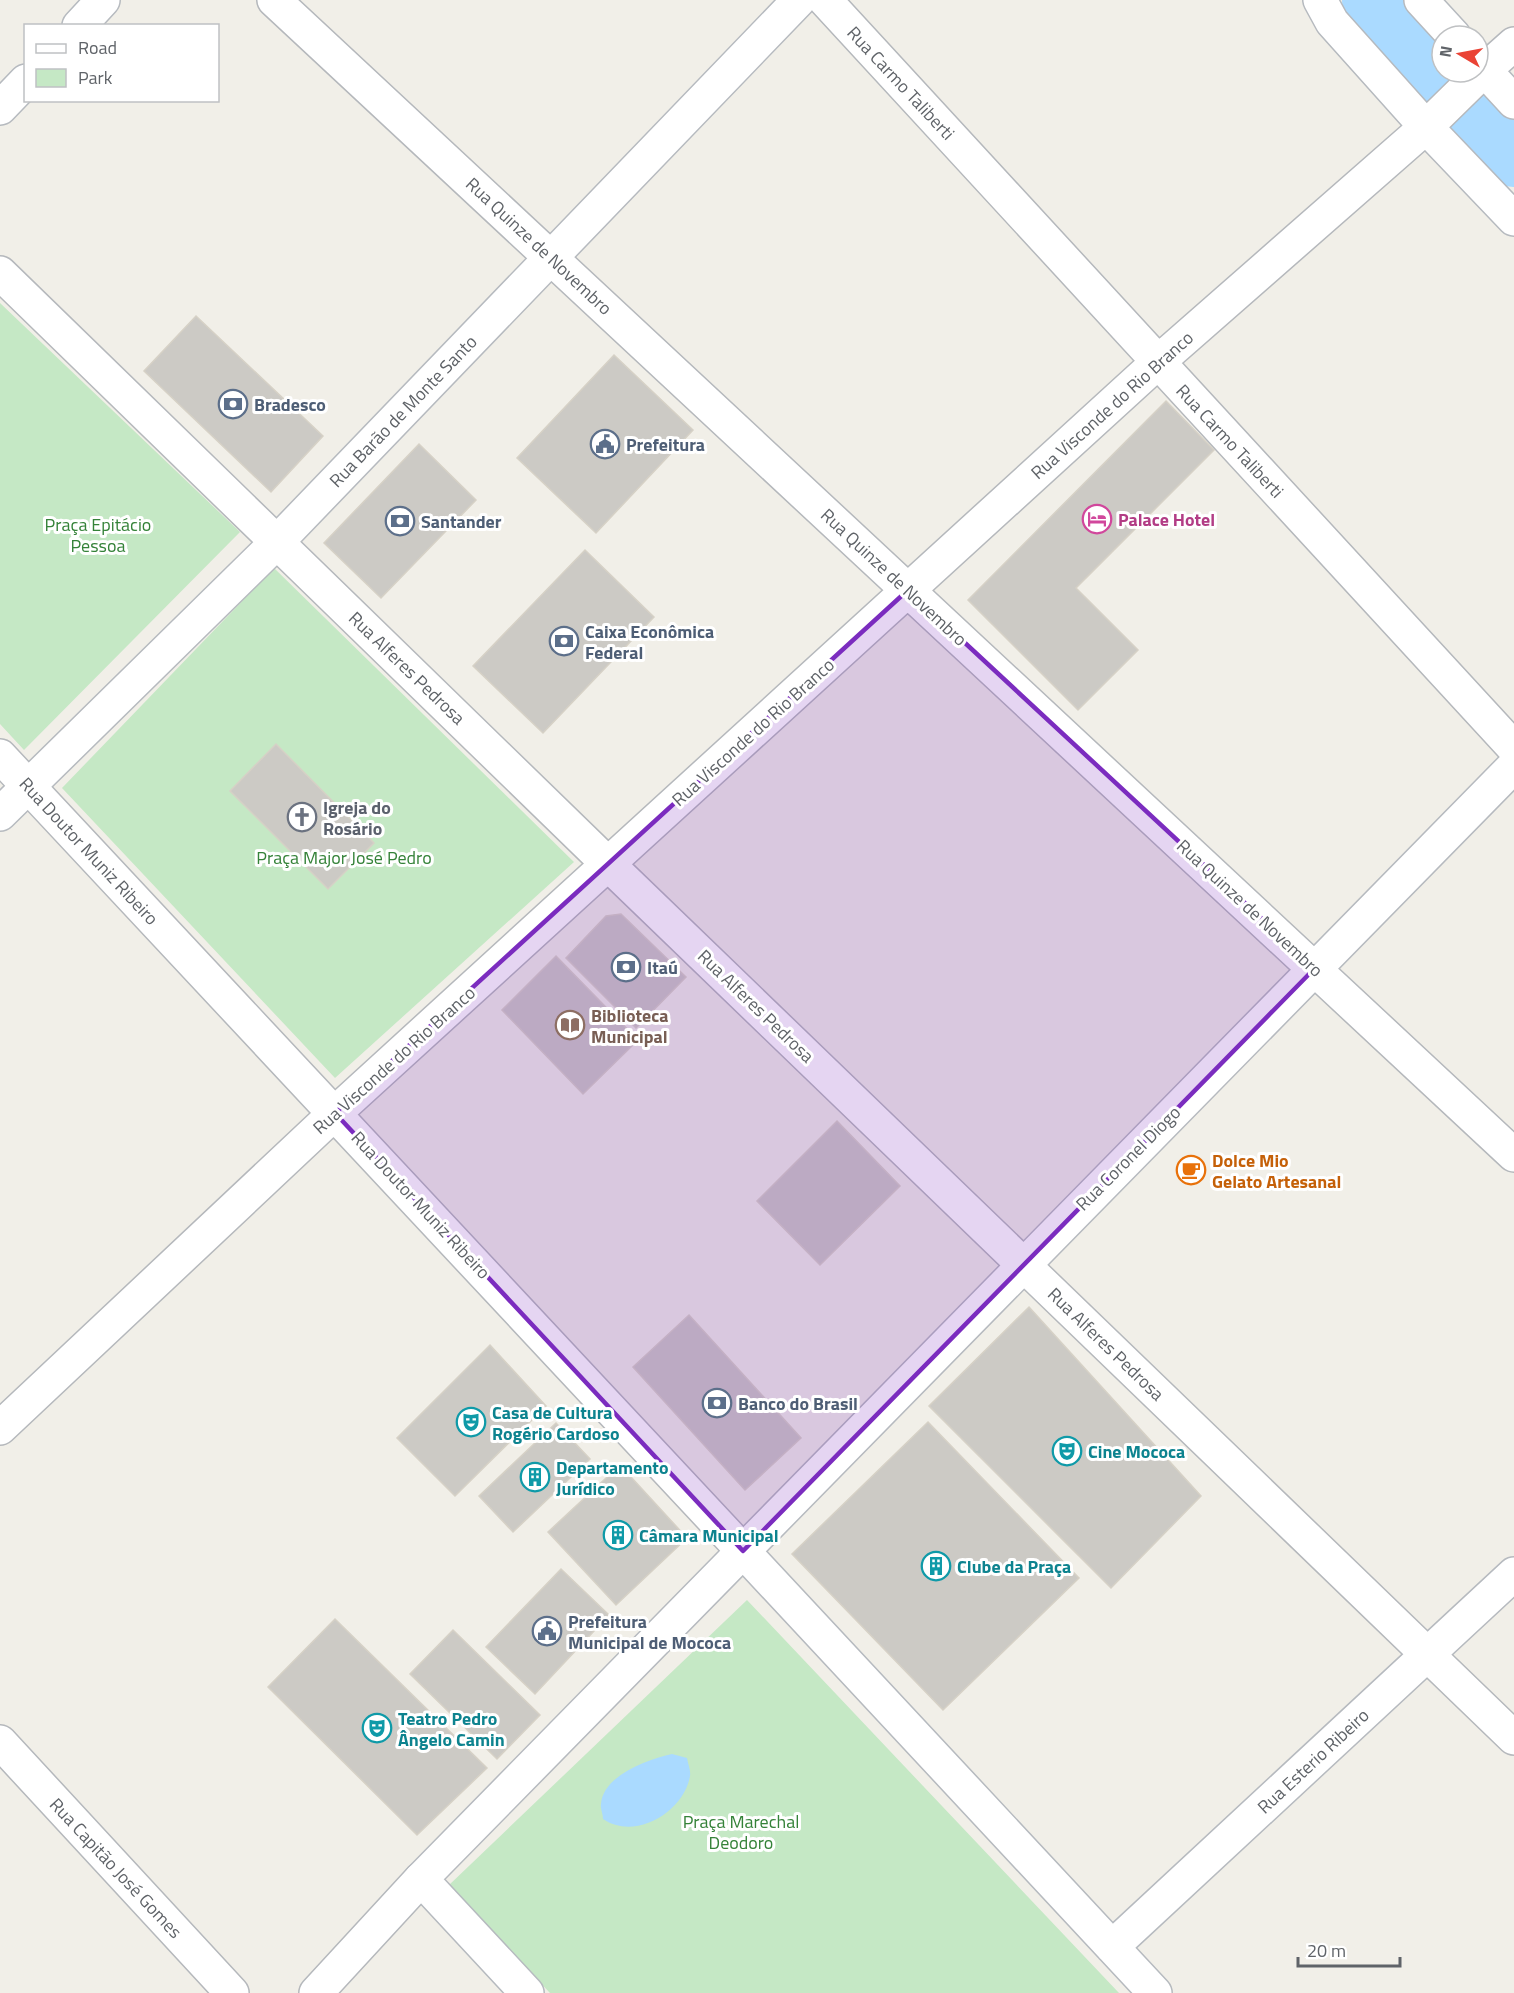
<svg xmlns="http://www.w3.org/2000/svg" width="1514" height="1993" font-family="'Titillium Web',sans-serif">
	<style>
		.green { fill: #c5e8c5 }
		.water { fill: #aadaff }
		.lines { fill: none; stroke-linecap: round; stroke-linejoin: round }
		.river { stroke: #aadaff; stroke-width: 62 }
		.building { fill: #cccac5; stroke: #d6d1c6; stroke-width: 1.5 }
		.street-casing { stroke: #b5b8bc; stroke-width: 36 }
		.secondary-casing { stroke: #b6babf; stroke-width: 36 }
		.street { stroke: #fff; stroke-width: 33 }
		.secondary { stroke: #fff; stroke-width: 33 }
		.marked { fill: #7b2cbf; fill-opacity: 0.2; stroke: #7b2cbf; stroke-width: 4.5; stroke-linejoin: round }
		.labels { text-anchor: middle; dominant-baseline: central; stroke-width: 6; stroke-linejoin: round; paint-order: stroke }
		.street-label { font-size: 18px; fill: #5f6368; stroke: #fff }
		.service-label { font-size: 18px; font-weight: bold; fill: #4e5e75; stroke: #fff; text-anchor: start }
		.hotel-label { font-size: 18px; font-weight: bold; fill: #b23c85; stroke: #fff; text-anchor: start }
		.park-label { font-size: 18px; fill: #348238; stroke: #fff }
		.worship-label { font-size: 18px; font-weight: bold; fill: #5b616d; stroke: #fff; text-anchor: start }
		.education-label { font-size: 18px; font-weight: bold; fill: #785e54; stroke: #fff; text-anchor: start }
		.food-label { font-size: 18px; font-weight: bold; fill: #c56008; stroke: #fff; text-anchor: start }
		.culture-label { font-size: 18px; font-weight: bold; fill: #0d838f; stroke: #fff; text-anchor: start }
	</style>
	<rect width="100%" height="100%" fill="#f1efe8"/>
	<path class="green" d="M0 303 240 532 24 750 0 724Z
		M274 568 574 862 335 1078 62 788Z
		M747 1600 1119 1993H550L448 1886Z"/>
	<path class="water" d="M672 1754 687 1758C688 1764 691 1771 690 1776 684 1812 635 1841 603 1819 603 1814 600 1808 601 1804 603 1775 649 1759 672 1754Z"/>
	<g class="lines">
		<path class="river" d="M1373 0 1389 25 1514 156"/>
	</g>
	<path class="building" d="M196 316 323 436 271 492 144 371Z
		M614 355 693 430 596 533 517 458Z
		M1166 401 1214 450 1076 588 1138 650 1078 710 968 600Z
		M419 444 476 500 381 598 324 543Z
		M585 550 654 617 543 733 473 666Z
		M276 744 374 843 328 889 230 791Z
		M621 914 686 977 636 1028 566 958 606 916Z
		M556 956 638 1040 583 1094 502 1010Z
		M837 1121 900 1186 820 1265 757 1201Z
		M1029 1307 1201 1496 1111 1588 929 1406Z
		M689 1315 801 1438 745 1490 633 1367Z
		M490 1345 546 1406 455 1496 397 1438Z
		M928 1422 1079 1578 943 1710 792 1554Z
		M556 1423 590 1459 513 1532 479 1496Z
		M620 1465 687 1538 616 1605 548 1532Z
		M561 1569 609 1615 535 1694 486 1647Z
		M335 1619 487 1768 417 1835 268 1687Z
		M453 1630 540 1715 497 1759 410 1674Z"/>
	<g class="lines">
		<g class="street-casing">
			<path id="street" d="M274 0 1514 1155
				M825 0 1514 748
				M0 273 608 864 1514 1738
				M0 756 743 1551
				M0 1428 335 1113 1158 362 1426 127 1478 76 1514 44
				M0 1742 232 1993
				M316 1993 421 1879"/>
		</g>
		<g class="secondary-casing">
			<path id="secondary" d="M1320 0 1332 22 1426 127 1514 219
				M1421 0 1454 36
				M79 26 103 0
				M1478 63 1514 102
				M0 108 26 81
				M0 814 277 542 799 0
				M743 1551 1155 1993
				M1112 1947 1514 1574
				M527 1993 421 1879 1514 766"/>
		</g>
		<use href="#street" class="street"/>
		<use href="#secondary" class="secondary"/>
	</g>
	<path class="marked" d="M908 590 1315 968 743 1551 335 1113Z"/>
	<defs>
		<g id="bank-ring" transform="scale(1.5)"><circle r="9.5" fill="#fff" stroke="#5c6f8a" stroke-width="1.5"/><path d="M-6-4H6V4H-6ZM0-2.3a2.3 2.3 0 1 0 0 4.6a2.3 2.3 0 1 0 0-4.6Z" fill="#5c6f8a"/></g>
		<g id="civic-ring" transform="scale(1.5)"><circle r="9.5" fill="#fff" stroke="#5c6f8a" stroke-width="1.5"/><path d="M-.6-6.5H3V-4.5H.6V-3L4-1V1h2V6H-6V1h2V-1L-.6-3ZM-1.2 2.5V6h2.4V2.5Z" fill="#5c6f8a"/></g>
		<g id="hotel-ring" transform="scale(1.5)"><circle r="9.5" fill="#fff" stroke="#d1479c" stroke-width="1.5"/><path d="M-6-4.5h1.5V1H6V5H4.5V3h-9V5H-6ZM-4 0a1.8 1.8 0 1 1 3.6 0ZM.5 0V-2.5h3Q6-2.5 6 0Z" fill="#d1479c"/></g>
		<g id="church-ring" transform="scale(1.5)"><circle r="9.5" fill="#fff" stroke="#6b7280" stroke-width="1.5"/><path d="M-1.2-6h2.4v3.5h3.3v2.4h-3.3V6h-2.4V-.1h-3.3v-2.4h3.3Z" fill="#6b7280"/></g>
		<g id="library-ring" transform="scale(1.5)"><circle r="9.5" fill="#fff" stroke="#8d6e63" stroke-width="1.5"/><path d="M-6-4Q-3-5.5-.7-3.5V5Q-3 3-6 4ZM6-4Q3-5.5 .7-3.5V5Q3 3 6 4Z" fill="#8d6e63"/></g>
		<g id="cafe-ring" transform="scale(1.5)"><circle r="9.5" fill="#fff" stroke="#e8710a" stroke-width="1.5"/><path d="M-5.5-4.5H6V0H3Q3 3.5 0 3.5H-2.5Q-5.5 3.5-5.5 0ZM3-3.2v2h1.7v-2ZM-6 4.5H4V6H-6Z" fill="#e8710a"/></g>
		<g id="theatre-ring" transform="scale(1.5)"><circle r="9.5" fill="#fff" stroke="#0f9aa8" stroke-width="1.5"/><path d="M-5-5.5Q0-4 5-5.5V0Q5 5 0 6Q-5 5-5 0ZM-3.3-2.5H-1v1.5H-3.3ZM1-2.5H3.3v1.5H1ZM-2.8 1Q0 5.5 2.8 1Z" fill="#0f9aa8"/></g>
		<g id="building-ring" transform="scale(1.5)"><circle r="9.5" fill="#fff" stroke="#0f9aa8" stroke-width="1.5"/><path d="M-4-6H4V6H1V3H-1V6H-4ZM-2.5-4.3h1.7v1.8h-1.7ZM.8-4.3h1.7v1.8H.8ZM-2.5-1h1.7V.8h-1.7ZM.8-1h1.7V.8H.8Z" fill="#0f9aa8"/></g>
	</defs>
	<g fill-rule="evenodd">
		<use href="#bank-ring" x="233" y="404"/>
		<use href="#civic-ring" x="605" y="444"/>
		<use href="#hotel-ring" x="1097" y="519"/>
		<use href="#bank-ring" x="400" y="521"/>
		<use href="#bank-ring" x="564" y="641"/>
		<use href="#church-ring" x="302" y="817"/>
		<use href="#bank-ring" x="626" y="967"/>
		<use href="#library-ring" x="570" y="1025"/>
		<use href="#cafe-ring" x="1191" y="1170"/>
		<use href="#bank-ring" x="717" y="1403"/>
		<use href="#theatre-ring" x="471" y="1422"/>
		<use href="#theatre-ring" x="1067" y="1451"/>
		<use href="#building-ring" x="535" y="1477"/>
		<use href="#building-ring" x="618" y="1535"/>
		<use href="#building-ring" x="936" y="1566"/>
		<use href="#civic-ring" x="547" y="1631"/>
		<use href="#theatre-ring" x="377" y="1728"/>
	</g>
	<g class="labels">
		<g class="street-label">
			<text transform="translate(901 83) rotate(47)">Rua Carmo Taliberti</text>
			<text transform="translate(539 246) rotate(43)">Rua Quinze de Novembro</text>
			<text transform="translate(1112 405) rotate(-42)">Rua Visconde do Rio Branco</text>
			<text transform="translate(403 411) rotate(-46)">Rua Barão de Monte Santo</text>
			<text transform="translate(1230 441) rotate(47)">Rua Carmo Taliberti</text>
			<text transform="translate(894 577) rotate(43)">Rua Quinze de Novembro</text>
			<text transform="translate(407 668) rotate(44)">Rua Alferes Pedrosa</text>
			<text transform="translate(753 732) rotate(-42)">Rua Visconde do Rio Branco</text>
			<text transform="translate(89 851) rotate(47)">Rua Doutor Muniz Ribeiro</text>
			<text transform="translate(1250 908) rotate(43)">Rua Quinze de Novembro</text>
			<text transform="translate(756 1006) rotate(44)">Rua Alferes Pedrosa</text>
			<text transform="translate(394 1060) rotate(-42)">Rua Visconde do Rio Branco</text>
			<text transform="translate(1128 1158) rotate(-45)">Rua Coronel Diogo</text>
			<text transform="translate(421 1205) rotate(47)">Rua Doutor Muniz Ribeiro</text>
			<text transform="translate(1106 1344) rotate(44)">Rua Alferes Pedrosa</text>
			<text transform="translate(1313 1761) rotate(-43)">Rua Esterio Ribeiro</text>
			<text transform="translate(116 1868) rotate(47)">Rua Capitão José Gomes</text>
		</g>
		<g class="service-label">
			<text x="254" y="404">Bradesco</text>
			<text x="626" y="444">Prefeitura</text>
			<text x="421" y="521">Santander</text>
			<text x="585" y="631">Caixa Econômica<tspan x="585" dy="21">Federal</tspan></text>
			<text x="647" y="967">Itaú</text>
			<text x="738" y="1403">Banco do Brasil</text>
			<text x="568" y="1621">Prefeitura<tspan x="568" dy="21">Municipal de Mococa</tspan></text>
		</g>
		<g class="hotel-label">
			<text x="1118" y="519">Palace Hotel</text>
		</g>
		<g class="park-label">
			<text x="98" y="524">Praça Epitácio<tspan x="98" dy="21">Pessoa</tspan></text>
			<text x="344" y="857">Praça Major José Pedro</text>
			<text x="741" y="1821">Praça Marechal<tspan x="741" dy="21">Deodoro</tspan></text>
		</g>
		<g class="worship-label">
			<text x="323" y="807">Igreja do<tspan x="323" dy="21">Rosário</tspan></text>
		</g>
		<g class="education-label">
			<text x="591" y="1015">Biblioteca<tspan x="591" dy="21">Municipal</tspan></text>
		</g>
		<g class="food-label">
			<text x="1212" y="1160">Dolce Mio<tspan x="1212" dy="21">Gelato Artesanal</tspan></text>
		</g>
		<g class="culture-label">
			<text x="492" y="1412">Casa de Cultura<tspan x="492" dy="21">Rogério Cardoso</tspan></text>
			<text x="1088" y="1451">Cine Mococa</text>
			<text x="556" y="1467">Departamento<tspan x="556" dy="21">Jurídico</tspan></text>
			<text x="639" y="1535">Câmara Municipal</text>
			<text x="957" y="1566">Clube da Praça</text>
			<text x="398" y="1718">Teatro Pedro<tspan x="398" dy="21">Ângelo Camin</tspan></text>
		</g>
	</g>
	<rect x="24" y="24" width="195" height="78" fill="#ffffff" stroke="#bfc1c3" stroke-width="1.5"/>
	<rect x="36" y="44" width="30" height="9" fill="#ffffff" stroke="#bfc1c3" stroke-width="1.5"/>
	<text x="78" y="54" font-size="18" fill="#5f6368">Road</text>
	<rect x="36" y="69" width="30" height="18" fill="#c5e8c5" stroke="#bfc1c3" stroke-width="1.5"/>
	<text x="78" y="84" font-size="18" fill="#5f6368">Park</text>
	<g transform="translate(1460 54) rotate(280)"><circle r="28" fill="#ffffff" stroke="#bfc1c3" stroke-width="1.5"/>
	<path d="M0-4.5L10 22L0 15L-10 22Z" fill="#ea4335"/>
	<text y="-9" font-size="16" font-weight="bold" text-anchor="middle" fill="#5f6368">N</text>
	</g>
	<path d="M1298 1957v9h102v-9" fill="none" stroke="#5f6368" stroke-width="3"/>
	<text x="1307" y="1957" font-size="18" fill="#5f6368" stroke="#ffffff" stroke-width="4.5" paint-order="stroke">20 m</text>
</svg>
